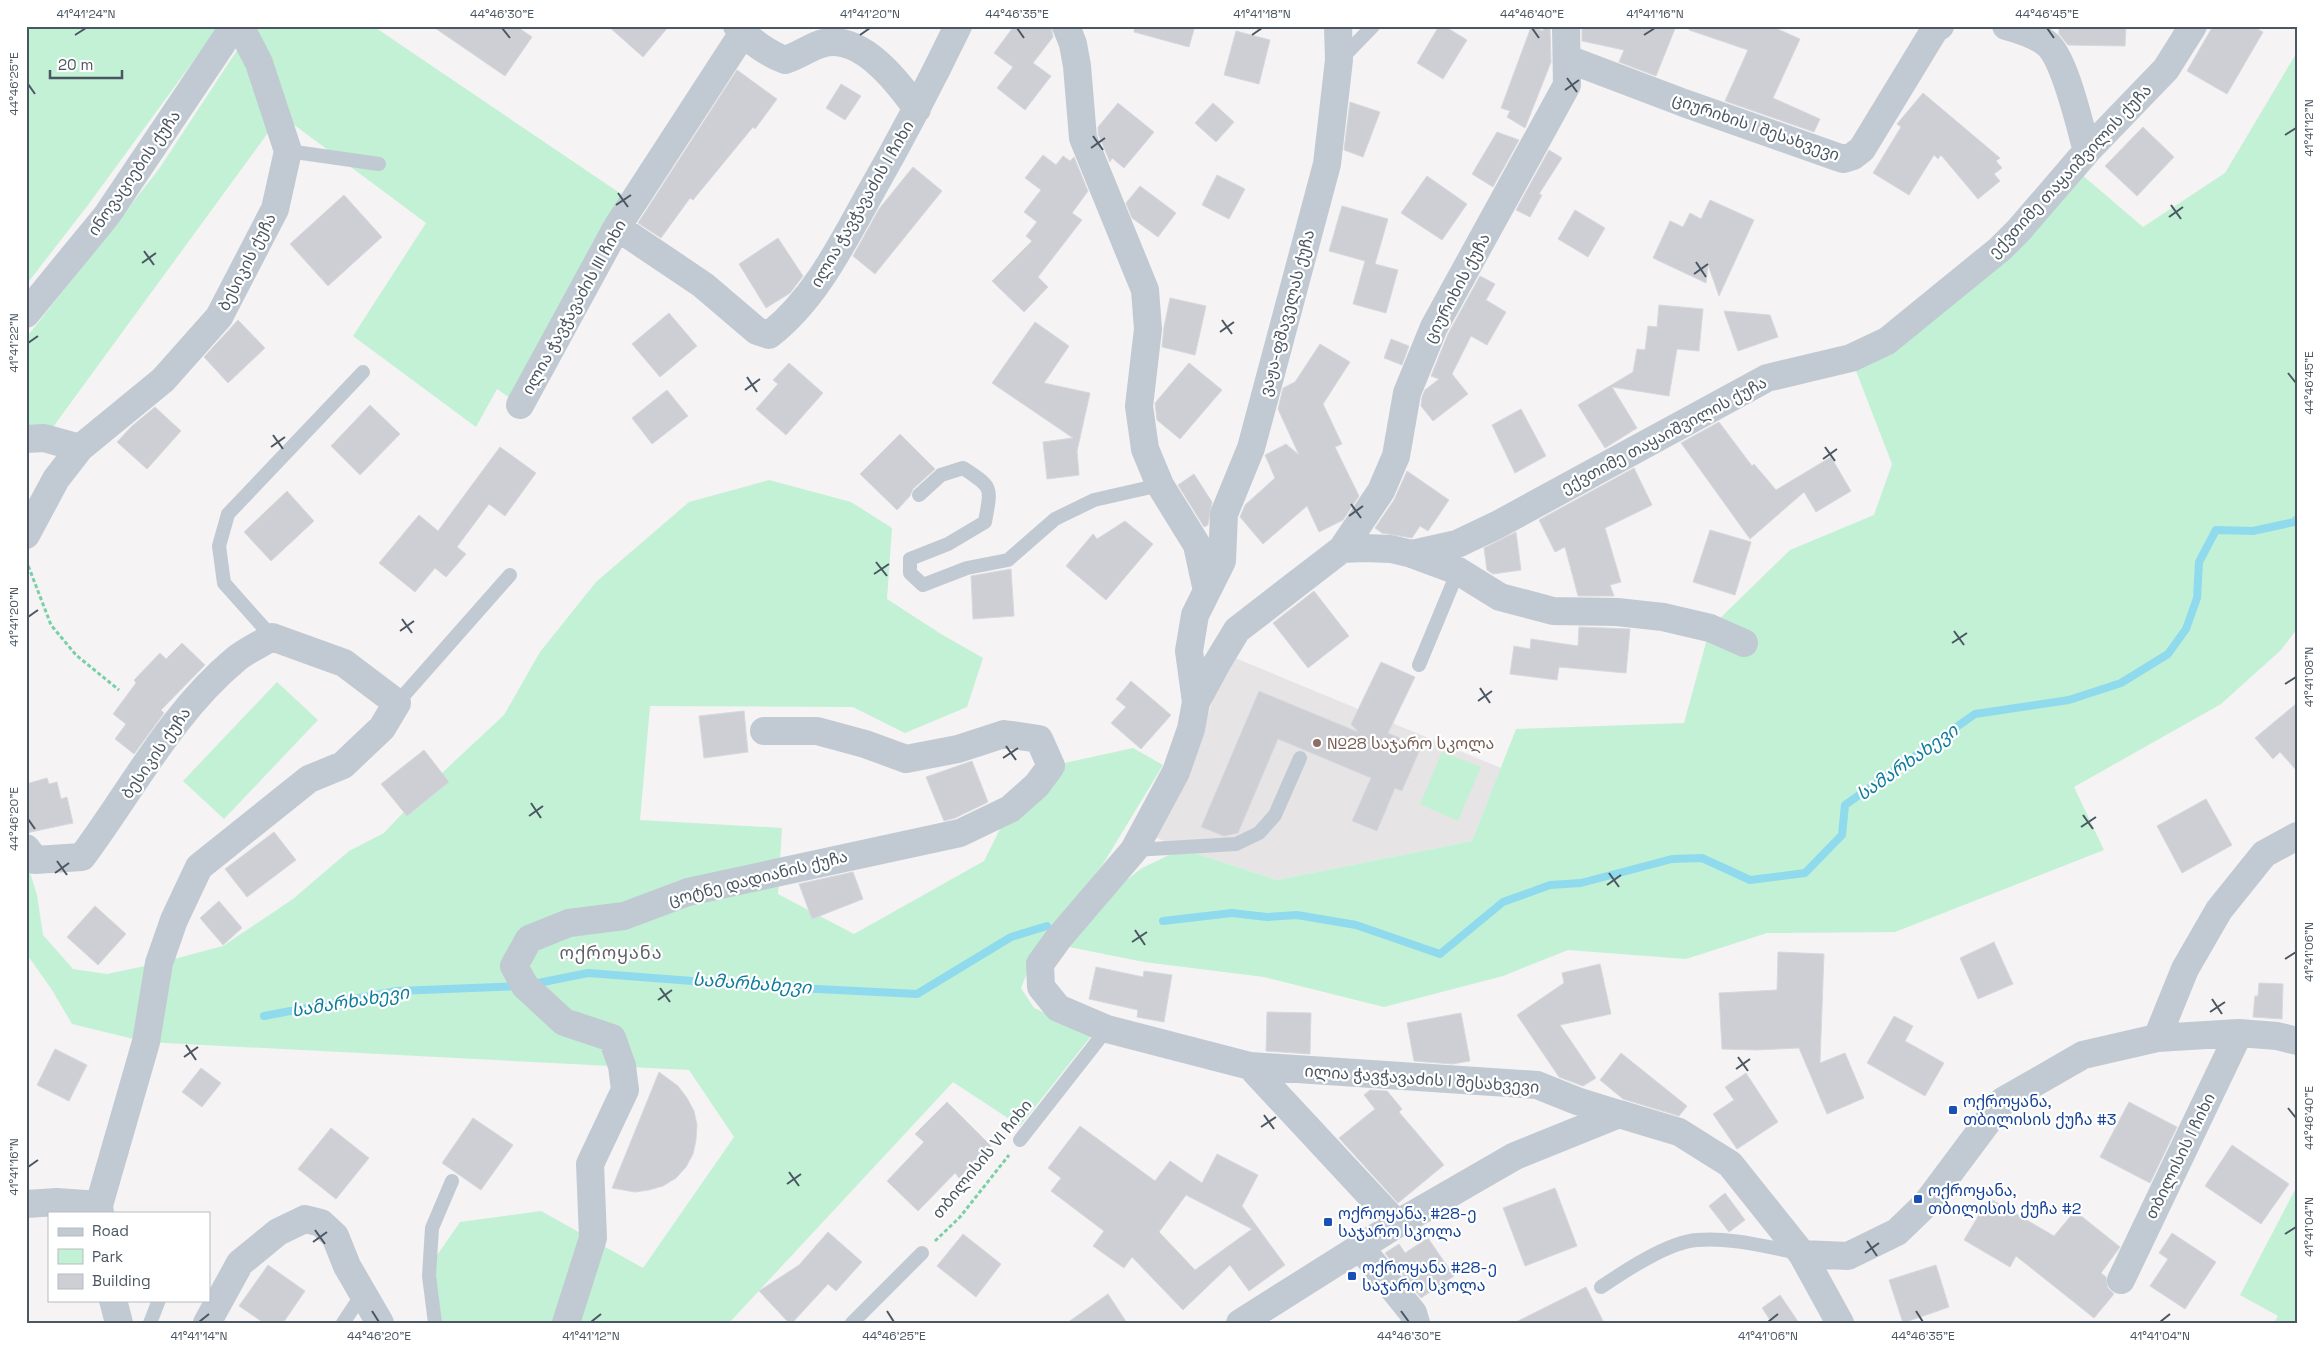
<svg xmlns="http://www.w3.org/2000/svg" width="2323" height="1349" font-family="'Space Grotesk','Noto Sans Georgian',sans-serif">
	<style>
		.education { fill: #e6e4e5 }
		.green { fill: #c3f1d5 }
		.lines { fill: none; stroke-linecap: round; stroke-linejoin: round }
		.stream { stroke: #90daee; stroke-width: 8 }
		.building { fill: #cdcfd5; stroke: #d7d9de; fill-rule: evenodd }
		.path { stroke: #7ad0a6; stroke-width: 3; stroke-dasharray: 4 2.5; stroke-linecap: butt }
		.service { stroke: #c1cad2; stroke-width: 14 }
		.minor { stroke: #c1cad2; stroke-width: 28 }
		.tertiary { stroke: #c1cad2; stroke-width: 28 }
		.ticks { fill: none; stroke: #4a5661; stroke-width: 2 }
		.education-dot { fill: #8d6e63; stroke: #fff; stroke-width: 2 }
		.transit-dot { fill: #1a4fb4; stroke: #fff; stroke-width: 2 }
		.labels { text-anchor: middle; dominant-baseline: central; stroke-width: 4.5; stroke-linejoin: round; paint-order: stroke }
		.street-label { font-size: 16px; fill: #4a5661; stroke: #fff }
		.education-label { font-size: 16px; fill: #785e54; stroke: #fff; text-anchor: start }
		.transit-label { font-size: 16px; fill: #164399; stroke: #fff; text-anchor: start }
		.water-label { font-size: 18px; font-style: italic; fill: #0c7c9b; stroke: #fff }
		.neighbourhood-label { font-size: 18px; letter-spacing: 1px; fill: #5f6368; stroke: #fff }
		.neatline { fill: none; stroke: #4a5661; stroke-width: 2 }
		.ticks-label { font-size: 12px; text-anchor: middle; fill: #4a5661 }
	</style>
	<rect width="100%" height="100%" fill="#f5f3f3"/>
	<path class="education" d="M1228 655 1501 768 1472 841 1277 880 1182 849 1153 836 1207 717Z"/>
	<path class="green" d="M26 26H219L88 205 26 285Z
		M253 26H373L633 202 520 405 497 389 476 427 353 336 426 223 281 115 53 427 26 429V338L159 169Z
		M2297 52V629L2281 650 2221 704 2074 787 2104 850 1895 932 1767 933 1686 959 1568 950 1503 976 1384 1007 1264 977 1144 962 1064 946 1105 897 1142 868 1182 849 1277 880 1472 841 1516 729 1684 723 1710 628 1790 550 1874 515 1892 464 1851 358 2074 168 2143 227 2225 173Z
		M769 480 851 502 892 528 887 599 941 634 983 658 967 707 905 733 853 707 650 706 640 820 782 828 778 894 854 934 984 861 1010 809 1051 766 1133 748 1163 765 1103 864 1036 952 1021 988 1034 1008 1092 1035 1020 1126 953 1082 729 1323H436L424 1274 460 1222 541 1211 643 1268 734 1137 689 1070 146 1042 72 1024 52 990 26 953V860L37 895 43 935 73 969 107 974 159 963 223 946 293 899 349 851 384 833 427 787 504 715 540 652 596 582 689 502Z
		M277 682 318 720 224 819 183 781Z
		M1442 752 1481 767 1458 821 1420 804Z
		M2297 1186V1323H2274L2278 1316 2240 1295Z"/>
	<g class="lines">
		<path class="stream" d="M1163 921 1232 913 1267 917 1297 915 1356 925 1440 954 1503 902 1550 885 1581 883 1672 859 1702 858 1750 880 1805 873 1842 835 1845 805 1975 714 2069 700 2121 683 2168 654 2186 629 2197 598 2199 562 2216 530 2253 531 2294 522 2297 519
			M533 984 588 973 758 986 917 994 1011 937 1047 926
			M264 1016 397 991 520 986"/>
	</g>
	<path class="building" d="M432 26H516L532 37 505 76Z
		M608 26H669L643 57Z
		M1014 26H1051L1053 37 1033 63 1051 76 1025 110 997 88 1013 67 994 53Z
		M1135 26H1195L1189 47 1134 32Z
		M1439 26H1444L1467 40 1443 79 1417 63Z
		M1582 26H1676L1656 76 1619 62 1624 50 1582 41Z
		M1689 26H1771L1800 39 1773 98 1820 119 1814 132 1725 101 1748 50 1689 30Z
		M2059 26H2126L2125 46 2068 45 2059 34Z
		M2213 26H2252L2263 32 2227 94 2187 71Z
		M1531 27 1543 31 1544 27 1550 29 1551 62 1525 128 1507 117 1510 111 1501 108Z
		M1236 31 1270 40 1259 84 1224 75Z
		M737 70 777 99 755 129 753 127 693 200 690 198 661 238 638 223Z
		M841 84 861 96 845 120 826 108Z
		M1923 93 2000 158 1996 161 2002 168 1994 174 2000 181 1978 199 1941 155 1938 159 1934 155 1909 195 1873 173 1901 127 1897 124Z
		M1350 102 1380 112 1363 157 1344 150Z
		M1118 103 1154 132 1124 168 1112 158 1110 162 1098 134V127Z
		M1213 103 1234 122 1216 142 1195 123Z
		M2143 127 2174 157 2137 196 2105 166Z
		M1497 132 1519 140 1493 187 1472 174Z
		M1549 150 1562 158 1539 194 1542 195 1530 217 1516 210Z
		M1043 155 1056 165 1063 156 1070 161 1074 157 1088 191 1072 213 1082 220 1038 277 1048 287 1024 312 992 281 1032 241 1026 236 1037 222 1024 212 1041 190 1025 178Z
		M913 167 942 191 875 274 853 256 879 209Z
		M1217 175 1245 189 1229 219 1202 205Z
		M1427 176 1467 204 1442 240 1401 213Z
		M1140 186 1176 213 1158 237 1132 218 1126 203Z
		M344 195 382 237 328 286 290 244Z
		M1710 200 1754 220 1719 296 1708 265 1706 283 1653 258 1670 221 1683 227 1690 213 1701 219Z
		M1342 206 1388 219 1375 264 1398 270 1386 313 1353 304 1365 261 1329 251Z
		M1575 210 1605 228 1588 257 1558 239Z
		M778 238 803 276 790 293 766 308 739 264Z
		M1480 276 1495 284 1486 300 1506 312 1487 345 1471 336 1452 374 1468 394 1433 421 1421 406 1422 397 1425 390 1439 379 1431 376 1448 334Z
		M1170 298 1206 306 1195 355 1162 347 1164 327Z
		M1659 305 1703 309 1699 351 1677 349 1669 396 1612 387 1637 428 1605 448 1578 405 1633 372 1637 349 1645 350 1648 326 1657 327Z
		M1724 311 1770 315 1778 337 1738 351Z
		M669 313 697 346 660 377 632 344Z
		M238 320 265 348 228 383 204 357Z
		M1035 322 1069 346 1044 383 1090 393 1077 451 1079 475 1047 479 1043 442 1073 438 992 383Z
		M1391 339 1409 346 1402 365 1384 358Z
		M1320 344 1350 362 1323 404 1342 444 1335 447 1359 496 1343 520 1319 532 1307 506 1263 544 1240 517 1245 505 1275 478 1265 455 1286 444 1299 455 1278 409 1283 388 1295 382Z
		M789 363 823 393 786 435 756 409 778 384 773 380Z
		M1189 363 1222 390 1180 439 1157 420 1155 403Z
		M667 390 688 416 652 444 632 418Z
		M370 405 400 434 360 475 331 446Z
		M155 407 181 431 147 469 117 442 132 426Z
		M1521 409 1546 456 1515 473 1492 425Z
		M1719 422 1752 466 1754 464 1776 490 1831 457 1851 491 1816 512 1804 492 1750 539 1681 443Z
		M900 434 935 469 913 489 910 496 897 510 860 474Z
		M500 447 536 473 505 516 489 504 457 547 466 554 446 577 435 568 415 592 379 563 419 515 438 531Z
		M1634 468 1652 505 1605 528 1621 582 1610 585 1614 596H1578L1565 547 1555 552 1539 520Z
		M1407 471 1449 500 1428 531 1420 526 1412 538 1382 533 1375 528 1394 500Z
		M1194 474 1212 502 1208 525 1204 527 1178 485Z
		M287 491 314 521 271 561 244 532Z
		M1125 521 1153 544 1106 600 1066 566 1093 534 1097 539Z
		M1710 530 1751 542 1735 595 1693 582Z
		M1516 532 1521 570 1493 574 1487 570 1484 548Z
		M1011 569 1014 616 973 619 971 576Z
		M1314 591 1349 636 1308 668 1273 623Z
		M1579 627 1630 629 1626 673 1559 667 1557 680 1510 674 1514 646 1530 649 1531 639 1578 646Z
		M182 643 205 665 161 710 164 713 134 754 115 739 126 724 113 714 136 683 134 680 160 653 166 659Z
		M1381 662 1415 677 1388 733 1421 747 1402 791 1395 788 1377 831 1352 821 1371 778 1278 739 1238 833 1224 836 1201 827 1259 691 1358 732 1351 724Z
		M1131 681 1171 715 1141 749 1111 723 1126 707 1116 699Z
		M2297 703V771L2280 752 2273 759 2255 738Z
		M744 711 748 752 704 758 699 716Z
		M424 750 449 782 407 816 381 784Z
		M972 761 988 802 955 818 944 821 926 777Z
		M47 778 49 784 57 782 61 799 67 797 73 823 26 833V784Z
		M2206 799 2232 845 2182 873 2157 826Z
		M274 832 296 860 247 897 225 869Z
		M853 872 863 899 812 919 799 884Z
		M219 901 242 928 223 945 200 918Z
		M95 906 126 934 98 965 67 937Z
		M1994 942 2013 984 1978 999 1960 958Z
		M1778 952 1824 954 1820 1063 1845 1053 1864 1098 1827 1114 1799 1048 1756 1050 1722 1049 1719 993 1777 990Z
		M1600 964 1611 1014 1560 1025 1596 1078 1583 1086 1559 1077 1517 1015 1564 983 1562 973Z
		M1096 967 1143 977 1144 971 1172 975 1164 1022 1137 1017 1138 1010 1089 999Z
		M2259 983 2283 984 2282 1019 2253 1017 2255 996H2258Z
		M1267 1012 1311 1013 1310 1054 1266 1051Z
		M1461 1013 1470 1061 1452 1064 1414 1061 1407 1023Z
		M1894 1016 1913 1026 1905 1041 1944 1063 1925 1096 1867 1063Z
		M55 1049 87 1065 69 1101 37 1085Z
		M1621 1053 1687 1106 1679 1116 1623 1099 1600 1080Z
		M201 1068 221 1083 202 1107 182 1092Z
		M659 1072 678 1086 687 1098 694 1111 697 1125 696 1140 693 1154 686 1167 676 1178 663 1186 649 1190 635 1192 612 1188Z
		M1746 1073 1778 1122 1737 1149 1713 1114 1734 1100 1725 1087Z
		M1370 1090 1387 1091 1402 1109 1399 1112 1444 1165 1398 1203 1339 1138 1375 1109 1364 1095Z
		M947 1102 991 1146 959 1178 955 1173 918 1211 887 1181 924 1142 915 1134Z
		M2129 1102 2177 1127 2150 1183 2100 1157Z
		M473 1118 513 1145 481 1190 442 1163Z
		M1080 1126 1155 1181 1170 1161 1202 1183 1217 1154 1258 1175 1242 1206 1285 1265 1249 1291 1230 1265 1183 1310 1132 1257 1124 1268 1093 1246 1104 1231 1051 1191 1061 1178 1048 1168ZM1186 1195 1252 1229 1195 1270 1159 1232Z
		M331 1128 369 1158 336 1199 298 1169Z
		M2232 1145 2289 1184 2261 1224 2205 1186Z
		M1555 1188 1577 1246 1525 1266 1503 1208Z
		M1725 1193 1745 1220 1729 1232 1709 1206Z
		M1989 1198 2054 1236 2075 1211 2120 1247 2101 1273 2106 1277 2108 1288 2114 1294 2094 1318 2016 1256 2010 1267 1964 1240Z
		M828 1232 862 1262 836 1291 828 1284 792 1323H789L759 1291 799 1265Z
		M2172 1233 2216 1262 2185 1309 2150 1286 2168 1259 2159 1253Z
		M963 1234 1001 1264 976 1297 937 1266Z
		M1428 1238 1454 1276 1421 1298 1385 1253 1399 1244 1405 1253Z
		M268 1265 305 1291 283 1323H264L239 1306Z
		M1936 1265 1949 1307 1903 1323 1889 1280Z
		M1586 1287 1604 1323H1514Z
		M1108 1294 1127 1323H1067Z
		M1780 1295 1799 1323H1772L1762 1308Z"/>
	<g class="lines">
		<path class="path" d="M26 560 51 625 76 655 119 690
			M935 1241 960 1217 1009 1155"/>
		<path class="service" d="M1340 60 1373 26
			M288 151 379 164
			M919 495 941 475 963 468C994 488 991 487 985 522L948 544 910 559V573L923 585 967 568 1008 560 1055 519 1094 500 1160 485
			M272 637 224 583 219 546 228 514 363 372
			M1419 665 1458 571
			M397 703 510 575
			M1134 850 1236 844 1259 833 1275 815 1300 758
			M1020 1140 1107 1029
			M1601 1287C1625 1271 1668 1242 1697 1240 1731 1237 1766 1247 1800 1253
			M150 1323 159 1300
			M343 1323 363 1293
			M435 1323 429 1276 432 1228 452 1181
			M852 1323 922 1253"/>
		<path class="minor" d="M737 26C748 40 769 54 785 60 799 56 811 46 824 43 862 35 898 82 917 109
			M1066 26 1073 44 1077 66 1083 138 1145 290 1148 329 1139 406 1145 449 1160 485 1197 545 1207 591 1195 615 1189 651 1196 702 1191 729 1176 772 1134 850 1058 939 1040 964 1041 987 1058 1008 1107 1029 1250 1066 1537 1085 1577 1101 1619 1114
			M2006 26C2020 30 2034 34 2046 43 2065 57 2080 127 2087 151
			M1568 59 1684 103 1843 159 1853 156 1862 149 1935 29 1940 26
			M617 227 703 285 757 331 769 335C814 300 841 246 868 197 900 141 930 84 958 26
			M520 405 617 227 743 33
			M26 439 44 438 80 448 56 479 26 535
			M80 448 163 380 219 317 275 209 288 151 259 63 240 26
			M1342 549 1381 491 1396 456 1407 393 1434 327 1567 85 1566 26
			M1412 554 1458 571 1500 597 1553 611 1617 612 1663 617 1710 628 1744 643
			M1207 591 1222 561 1224 514 1251 448 1327 164 1339 60 1338 26
			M1196 702 1217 663 1237 630 1342 549 1364 548 1391 549 1412 554 1457 544 1497 525 1767 378 1851 358 1887 341 2000 249 2019 230 2087 151 2166 69 2193 26
			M26 848 35 860 82 857C132 790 171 713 236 659 247 650 261 644 272 637L344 663 397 703 382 728 343 765 309 779 199 867 174 920 159 963 146 1042 99 1205 100 1213
			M2157 1038 2185 969 2219 910 2264 854 2297 836
			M1250 1066 1397 1224
			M26 1204 57 1202 99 1205
			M1360 1247 1413 1313 1416 1323
			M1802 1254 1840 1323
			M2121 1280 2239 1033
			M113 1300 119 1323
			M207 1323 240 1263 278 1232 305 1219 321 1223 335 1236 347 1266 380 1323
			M566 1323 593 1238 590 1164 625 1090 622 1066 612 1038 564 1022 525 986 514 966 529 939 569 923 624 916 688 892 960 833 1010 809 1037 785 1051 766 1039 739 1004 734 958 749 906 759 865 744 817 731H764
			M1240 1323 1397 1224 1515 1156 1619 1114 1679 1132 1730 1164 1802 1254 1848 1256 1897 1232 1926 1204 2003 1101 2083 1055 2157 1038 2239 1033 2277 1036 2297 1041"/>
		<path class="tertiary" d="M26 314 107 215 234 26"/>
	</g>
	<path class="ticks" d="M502 28 510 38M1017 28 1024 38M1532 28 1539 38M2047 28 2054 38M75 35 86 28M860 35 870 28M1252 35 1262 28M1644 35 1655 28M1567 78 1577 92M28 84 35 94M1565 90 1579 80M2285 135 2296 128M1093 136 1103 150M1091 148 1105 138M618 193 628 207M616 205 631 195M2171 205 2181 219M2169 217 2183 207M144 251 154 265M1696 262 1706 277M142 263 156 253M1694 274 1708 264M1222 320 1232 334M1220 332 1234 322M28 343 38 336M2288 373 2296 383M747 377 757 392M745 390 760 379M273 435 283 449M271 447 285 437M1825 447 1835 461M1823 459 1837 449M1351 504 1361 518M1349 516 1363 506M876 562 887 576M874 574 889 564M28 617 38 610M402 619 412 633M400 631 414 621M1954 631 1964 645M1952 643 1967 633M2285 684 2296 677M1480 688 1490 703M1478 701 1492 691M1006 746 1016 760M1003 758 1018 748M531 803 541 818M2083 815 2093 829M529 816 543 806M28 819 35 829M2081 827 2096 817M57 861 67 875M55 873 69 863M1609 873 1619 887M1607 885 1621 875M1135 930 1145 945M1132 942 1147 932M2285 959 2296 952M660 988 670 1002M2212 999 2222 1014M658 1000 672 990M2210 1012 2225 1002M186 1045 196 1060M184 1057 198 1047M1738 1057 1748 1071M1736 1069 1750 1059M2288 1108 2296 1118M1264 1115 1274 1129M1261 1127 1276 1117M28 1167 38 1160M789 1172 799 1186M787 1184 801 1174M315 1230 325 1244M2285 1234 2296 1227M1867 1241 1877 1256M313 1242 327 1232M1865 1253 1879 1243M372 1311 379 1322M887 1311 894 1322M1401 1311 1409 1322M1916 1311 1923 1322M199 1322 209 1314M591 1322 601 1314M1768 1322 1778 1314M2160 1322 2170 1314"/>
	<circle class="education-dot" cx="1317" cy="743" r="5"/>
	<g class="transit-dot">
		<rect x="1948" y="1105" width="10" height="10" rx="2.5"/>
		<rect x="1913" y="1194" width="10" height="10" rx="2.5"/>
		<rect x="1323" y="1217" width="10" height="10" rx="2.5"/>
		<rect x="1347" y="1271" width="10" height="10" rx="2.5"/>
	</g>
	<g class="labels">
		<g class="street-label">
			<text transform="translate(1756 127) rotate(19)">ციურიხის I შესახვევი</text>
			<text transform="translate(2070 171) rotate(-47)">ექვთიმე თაყაიშვილის ქუჩა</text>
			<text transform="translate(134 173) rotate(-55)">ინოვაციების ქუჩა</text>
			<text transform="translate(862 204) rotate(-60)">ილია ჭავჭავაძის I ჩიხი</text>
			<text transform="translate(247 262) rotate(-63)">ბესიკის ქუჩა</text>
			<text transform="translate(1457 288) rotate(-62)">ციურიხის ქუჩა</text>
			<text transform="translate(574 307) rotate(-61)">ილია ჭავჭავაძის III ჩიხი</text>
			<text transform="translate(1287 313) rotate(-75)">ვაჟა-ფშაველას ქუჩა</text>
			<text transform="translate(1664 435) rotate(-28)">ექვთიმე თაყაიშვილის ქუჩა</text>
			<text transform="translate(156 753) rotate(-55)">ბესიკის ქუჩა</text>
			<text transform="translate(758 878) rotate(-14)">ცოტნე დადიანის ქუჩა</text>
			<text transform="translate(1422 1079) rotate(4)">ილია ჭავჭავაძის I შესახვევი</text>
			<text transform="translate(2180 1156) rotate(-64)">თბილისის I ჩიხი</text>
			<text transform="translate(982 1159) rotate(-51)">თბილისის VI ჩიხი</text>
		</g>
		<g class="education-label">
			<text x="1327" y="743">№28 საჯარო სკოლა</text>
		</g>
		<g class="transit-label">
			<text x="1963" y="1101">ოქროყანა,<tspan x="1963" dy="18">თბილისის ქუჩა #3</tspan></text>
			<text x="1928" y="1190">ოქროყანა,<tspan x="1928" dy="18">თბილისის ქუჩა #2</tspan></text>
			<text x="1338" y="1213">ოქროყანა, #28-ე<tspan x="1338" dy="18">საჯარო სკოლა</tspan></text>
			<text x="1362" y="1267">ოქროყანა #28-ე<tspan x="1362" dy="18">საჯარო სკოლა</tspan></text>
		</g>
		<g class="water-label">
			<text transform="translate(1907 762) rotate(-35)">სამარხახევი</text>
			<text transform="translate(752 983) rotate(4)">სამარხახევი</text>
			<text transform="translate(350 1001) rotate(-9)">სამარხახევი</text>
		</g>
		<g class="neighbourhood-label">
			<text x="611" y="952">ოქროყანა</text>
		</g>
	</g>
	<rect width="2323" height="1349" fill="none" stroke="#ffffff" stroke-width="55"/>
	<rect x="48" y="1212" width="162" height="90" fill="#ffffff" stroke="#b7bbc0"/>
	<rect x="58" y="1228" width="25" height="8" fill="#c1cad2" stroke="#b7bbc0"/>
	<text x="92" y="1236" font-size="15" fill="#4a5661">Road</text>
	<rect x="58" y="1249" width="25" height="15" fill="#c3f1d5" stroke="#b7bbc0"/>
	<text x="92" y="1262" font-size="15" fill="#4a5661">Park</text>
	<rect x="58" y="1274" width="25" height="15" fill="#cdcfd5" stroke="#b7bbc0"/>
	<text x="92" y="1286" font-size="15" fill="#4a5661">Building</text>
	<path d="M50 70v8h72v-8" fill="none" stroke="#4a5661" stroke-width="2.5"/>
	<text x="58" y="70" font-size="15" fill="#4a5661" stroke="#ffffff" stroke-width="4" paint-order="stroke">20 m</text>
	<rect x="28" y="28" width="2268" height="1294" class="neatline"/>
	<g class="ticks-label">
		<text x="86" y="18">41°41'24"N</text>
		<text x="502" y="18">44°46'30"E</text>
		<text x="870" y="18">41°41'20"N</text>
		<text x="1017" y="18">44°46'35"E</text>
		<text x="1262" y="18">41°41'18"N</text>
		<text x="1532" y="18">44°46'40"E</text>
		<text x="1655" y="18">41°41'16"N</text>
		<text x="2047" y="18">44°46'45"E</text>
		<text transform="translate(14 84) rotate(-90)" y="4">44°46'25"E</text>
		<text transform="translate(2309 128) rotate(-90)" y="4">41°41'12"N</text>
		<text transform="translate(14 343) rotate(-90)" y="4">41°41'22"N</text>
		<text transform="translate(2309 383) rotate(-90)" y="4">44°46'45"E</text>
		<text transform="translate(14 617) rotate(-90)" y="4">41°41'20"N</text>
		<text transform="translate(2309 677) rotate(-90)" y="4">41°41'08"N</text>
		<text transform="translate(14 819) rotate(-90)" y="4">44°46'20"E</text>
		<text transform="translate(2309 952) rotate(-90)" y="4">41°41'06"N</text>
		<text transform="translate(2309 1118) rotate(-90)" y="4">44°46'40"E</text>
		<text transform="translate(14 1167) rotate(-90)" y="4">41°41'16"N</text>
		<text transform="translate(2309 1227) rotate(-90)" y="4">41°41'04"N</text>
		<text x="199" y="1340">41°41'14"N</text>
		<text x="379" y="1340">44°46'20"E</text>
		<text x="591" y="1340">41°41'12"N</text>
		<text x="894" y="1340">44°46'25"E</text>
		<text x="1409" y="1340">44°46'30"E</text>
		<text x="1768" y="1340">41°41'06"N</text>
		<text x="1923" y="1340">44°46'35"E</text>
		<text x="2160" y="1340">41°41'04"N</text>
	</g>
</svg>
